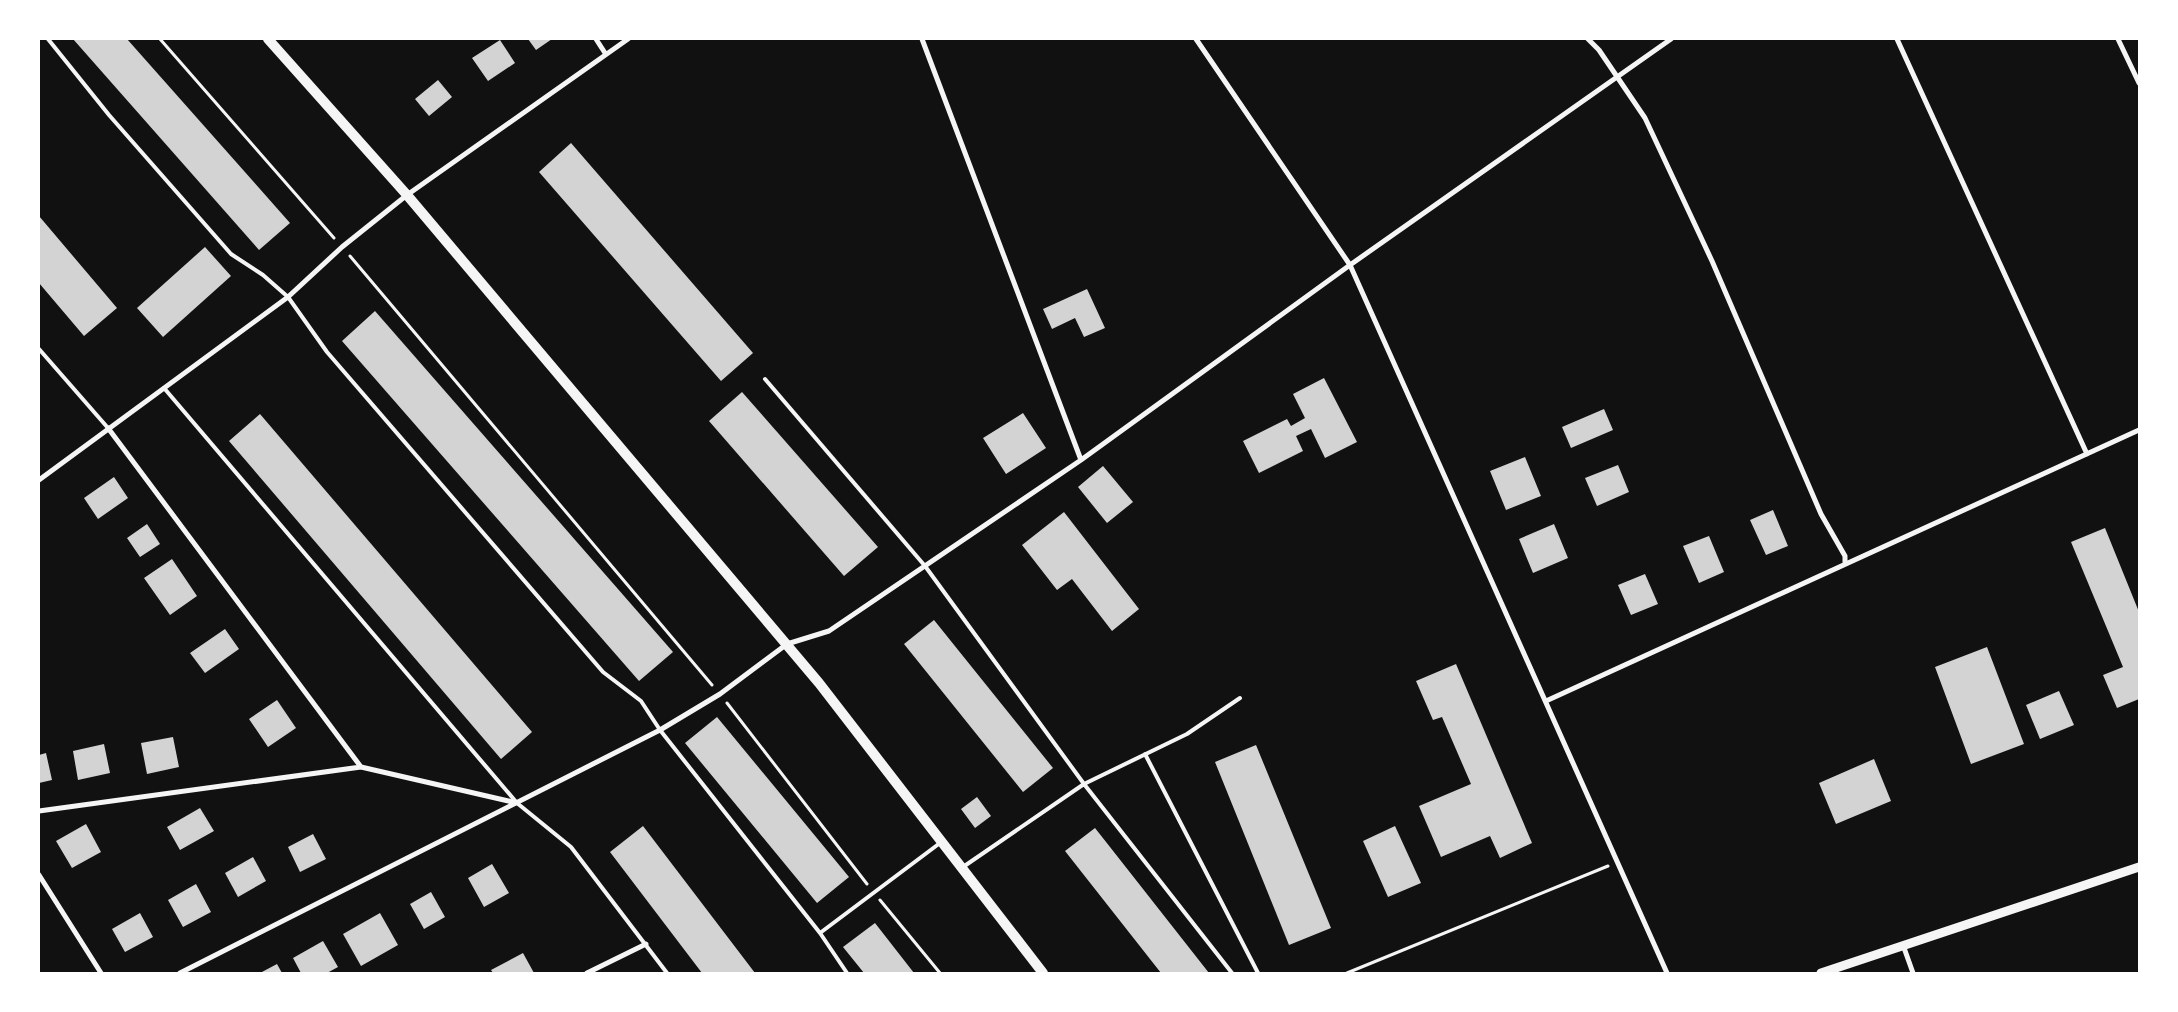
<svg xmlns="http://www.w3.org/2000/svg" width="2178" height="1012" font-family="'IBM Plex Sans',sans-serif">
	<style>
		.building { fill: #d3d3d3 }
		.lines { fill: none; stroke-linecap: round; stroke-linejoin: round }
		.path { stroke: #f5f5f5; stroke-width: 3 }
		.service { stroke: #f5f5f5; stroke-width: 4 }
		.minor { stroke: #f5f5f5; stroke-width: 5 }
		.tertiary { stroke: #f5f5f5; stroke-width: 9 }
		.secondary { stroke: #f5f5f5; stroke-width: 10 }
	</style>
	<rect width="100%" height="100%" fill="#111"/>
	<path class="building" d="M73 39H127L290 223 259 250Z
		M528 39H552L536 50Z
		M500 40 515 63 488 81 472 58Z
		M438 80 452 97 429 116 415 99Z
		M571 143 753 353 721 381 539 172Z
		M39 216 117 308 84 336 39 283Z
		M205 247 231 276 163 337 137 308Z
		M1087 289 1105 328 1084 337 1075 318 1052 329 1043 309Z
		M375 311 673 652 639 681 342 341Z
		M1324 378 1357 442 1325 458 1311 429 1296 436 1303 451 1259 473 1243 441 1287 419 1291 426 1305 418 1293 394Z
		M742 392 878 547 844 576 709 421Z
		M1604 409 1613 430 1571 448 1562 427Z
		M1023 413 1046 448 1006 474 983 438Z
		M260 414 532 732 501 759 229 441Z
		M1525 457 1541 496 1506 510 1490 471Z
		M1618 465 1629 492 1597 506 1585 478Z
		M1103 466 1133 502 1107 523 1078 487Z
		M114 477 128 498 98 519 84 498Z
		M1773 510 1788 546 1766 555 1750 520Z
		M1064 512 1139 609 1112 631 1072 579 1057 590 1022 545Z
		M147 524 160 544 140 557 127 538Z
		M1554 524 1568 558 1533 573 1519 539Z
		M2105 528 2139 612V699L2117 708 2103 675 2123 667 2071 542Z
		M1709 536 1724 572 1699 583 1683 546Z
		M172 559 197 596 170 615 144 578Z
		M1645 574 1658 604 1631 615 1618 585Z
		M934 620 1053 768 1023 792 904 644Z
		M225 629 239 649 205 673 190 653Z
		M1987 647 2024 744 1971 764 1935 667Z
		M1456 664 1532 843 1500 858 1490 836 1441 857 1419 806 1471 784 1442 717 1433 720 1416 681Z
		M2059 691 2074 725 2040 739 2026 705Z
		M277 700 296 728 268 747 249 719Z
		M717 717 849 877 817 903 685 743Z
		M173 737 179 767 147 774 141 743Z
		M104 744 110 773 78 780 73 751Z
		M1256 745 1331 928 1289 945 1215 762Z
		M46 753 52 780 39 783V755Z
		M1874 759 1891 801 1836 824 1819 783Z
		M977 797 991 816 975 828 961 809Z
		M200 808 214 831 180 850 167 827Z
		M86 824 101 852 72 868 56 841Z
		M643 826 755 973H702L610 852Z
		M1395 826 1421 883 1388 897 1363 841Z
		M1095 828 1110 847 1209 973H1161L1065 851Z
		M313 834 326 859 300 872 288 847Z
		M253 857 266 881 238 897 225 873Z
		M492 864 509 893 484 907 468 878Z
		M196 884 211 912 183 927 168 900Z
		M431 892 445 917 424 929 410 904Z
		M140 913 153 937 125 952 112 929Z
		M380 913 398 945 361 966 343 934Z
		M875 923 914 973H864L843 947Z
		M323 941 338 967 327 973H301L293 958Z
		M523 953 534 973H493L491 970Z
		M277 964 282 973H260Z"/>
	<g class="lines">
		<path class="path" d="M160 39 334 238
			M350 256 712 685
			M727 703 867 884
			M880 900 940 973
			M1347 973 1608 866"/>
		<path class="service" d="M48 39 109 115 231 254 263 275 288 297 327 352 603 672 641 701 660 730 820 933 847 973
			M39 349 108 428
			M765 379 925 566 1084 784 1232 973
			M164 388 517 803 571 847 667 973
			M1145 754 1258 973
			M963 867 1084 784 1187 734 1240 698
			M820 933 940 843"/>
		<path class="minor" d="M596 39 605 53
			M922 39 1081 460
			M1196 39 1350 265 1667 973
			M1588 39 1599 50 1645 118 1712 261 1821 514 1845 556V563
			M1897 39 2087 454
			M2118 39 2139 83
			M108 428 361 767
			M39 480 288 297 342 247 407 195 628 39
			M1546 701 2139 430
			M39 811 361 767 517 803
			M39 875 101 973
			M1903 945 1913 973
			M180 973 660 730 720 694 787 644 829 631 1081 460 1350 265 1671 39
			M587 973 646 944"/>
		<path class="tertiary" d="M1821 973 2139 867"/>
		<path class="secondary" d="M268 39 407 195 819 683 1043 973"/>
	</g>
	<rect width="2178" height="1012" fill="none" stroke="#ffffff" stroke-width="80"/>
</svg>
